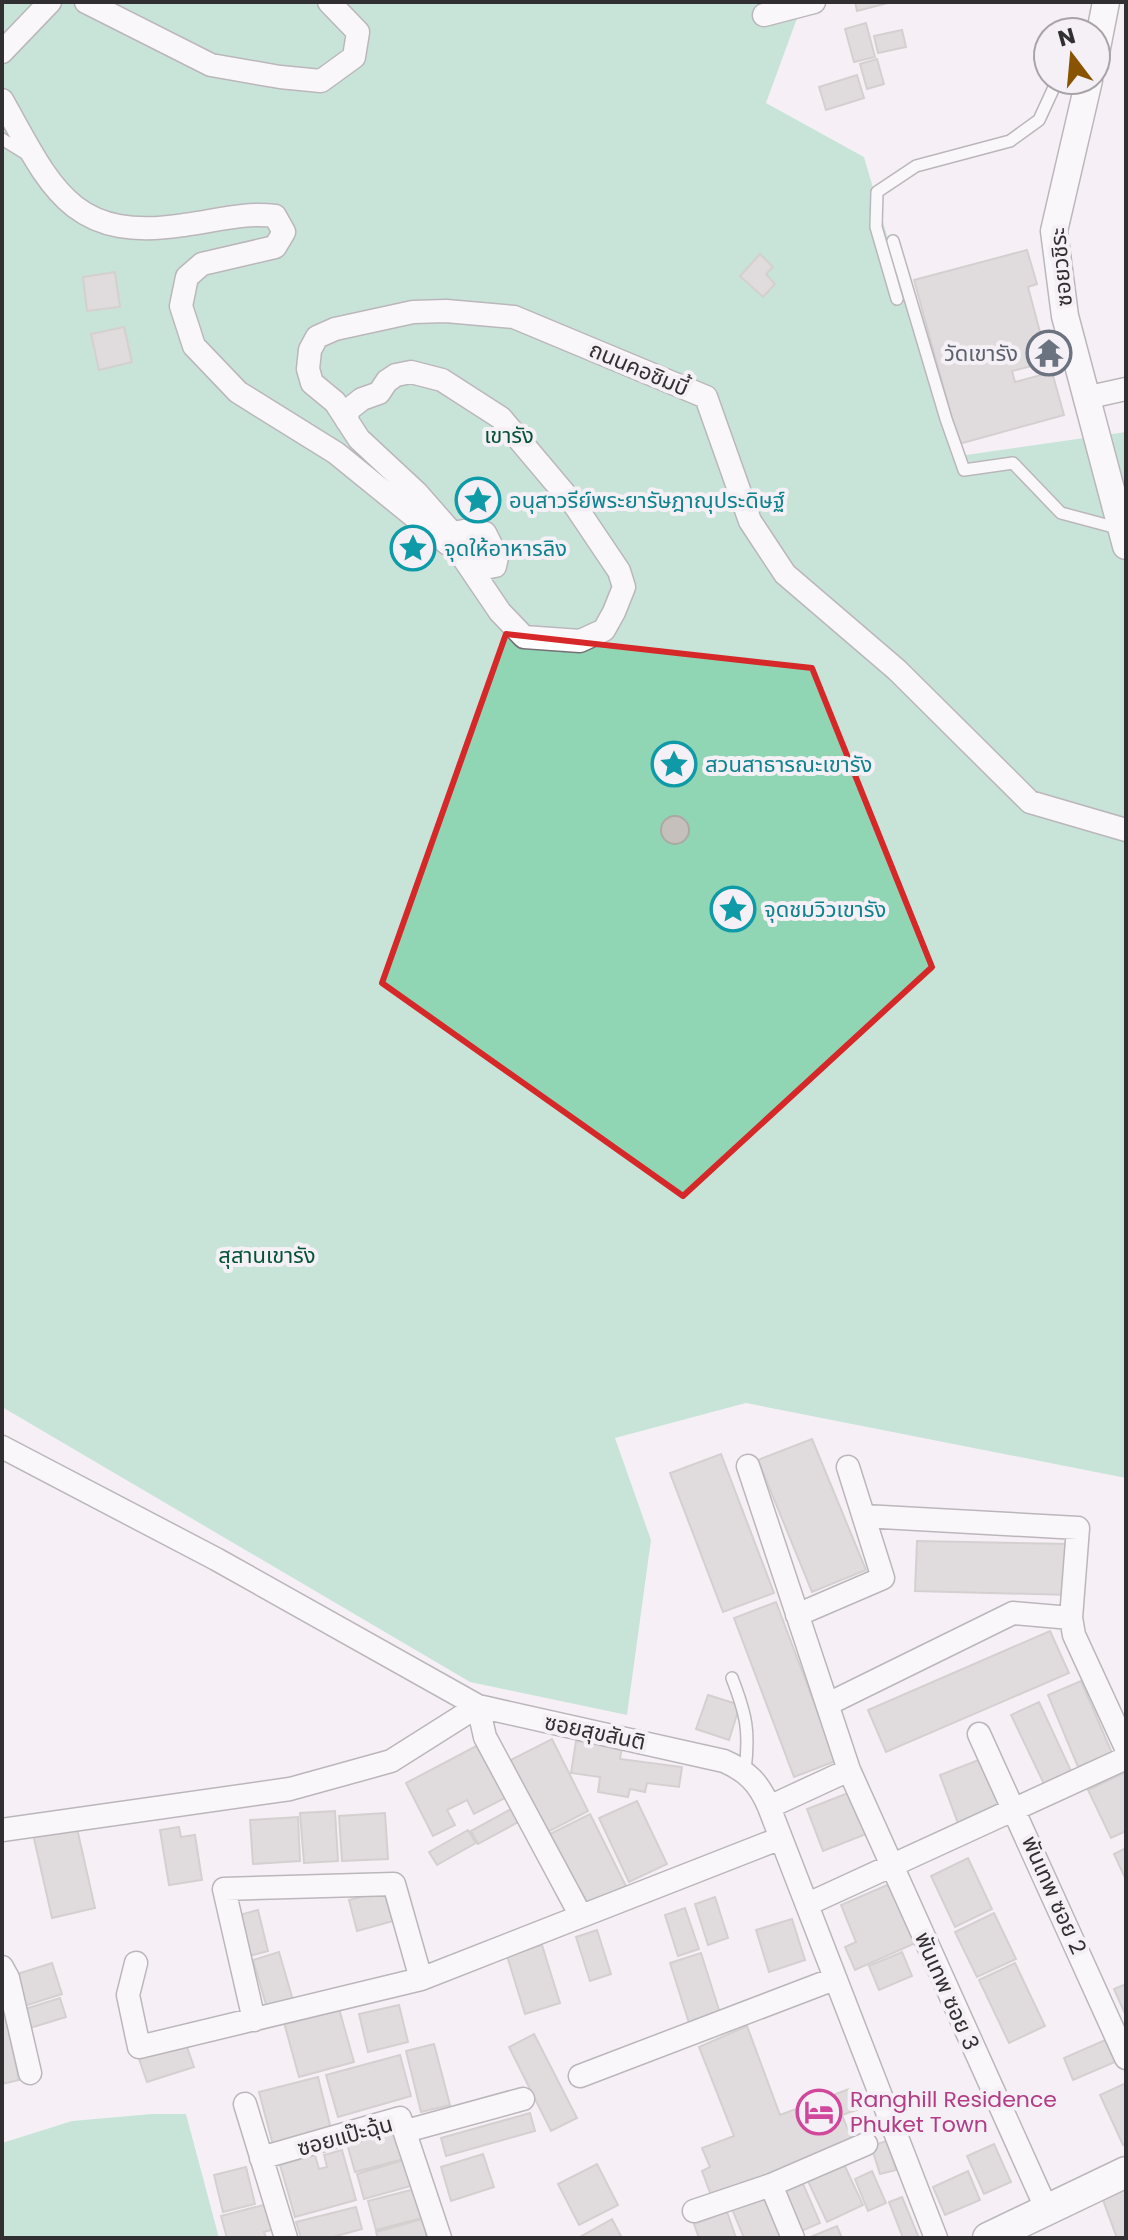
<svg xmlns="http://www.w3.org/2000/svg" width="1128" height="2240" font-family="Poppins,'Noto Sans Thai',sans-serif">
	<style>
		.green { fill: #90d6b5 }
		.building { fill: #c5c0bc; stroke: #aca8a3; stroke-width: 2 }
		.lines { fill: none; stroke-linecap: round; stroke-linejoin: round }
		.service-casing { stroke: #747074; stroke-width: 14 }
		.minor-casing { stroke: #747074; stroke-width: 25 }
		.tertiary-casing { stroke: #747074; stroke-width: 29 }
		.secondary-casing { stroke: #747074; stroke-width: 33 }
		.service { stroke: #fff; stroke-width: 11 }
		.minor { stroke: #fff; stroke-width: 22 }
		.tertiary { stroke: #fff; stroke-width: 26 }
		.secondary { stroke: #fff; stroke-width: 30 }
		.marked { fill: none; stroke: #d62828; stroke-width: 6; stroke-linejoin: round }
		.labels { text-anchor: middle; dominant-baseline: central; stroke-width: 8; stroke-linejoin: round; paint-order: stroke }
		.street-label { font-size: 22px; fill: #312f31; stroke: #f5f0f5 }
		.worship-label { font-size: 22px; fill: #5b616d; stroke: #f5f0f5; text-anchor: end }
		.park-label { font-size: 22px; fill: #045238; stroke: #f5f0f5 }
		.culture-label { font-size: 22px; fill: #0d838f; stroke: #f5f0f5; text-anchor: start }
		.hotel-label { font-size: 22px; fill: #b23c85; stroke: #f5f0f5; text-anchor: start }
	</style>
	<rect width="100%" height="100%" fill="#f5f0f5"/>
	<path class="green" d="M2 2H803L766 103 864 157 952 457 1126 432V1478L746 1403 615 1438 651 1540 627 1715 470 1682 2 1407Z
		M152 2114H186L219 2238H2V2143L72 2121Z"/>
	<path class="building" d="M855 2H888V3L857 11Z
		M866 23 875 57 854 62 845 29Z
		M902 30 906 47 878 53 874 36Z
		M877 59 884 84 867 89 860 64Z
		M857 75 864 98 826 110 819 87Z
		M1027 250 1037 284 1028 287 1048 362 1012 371 1015 382 1052 372 1064 415 959 444 914 280Z
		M760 254 773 267 766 274 775 284 763 297 740 276Z
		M115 272 120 307 87 311 83 277Z
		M124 327 132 362 99 370 91 334Z
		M661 830a14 14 0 1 1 28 0a14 14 0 1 1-28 0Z
		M812 1439 866 1570 812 1592 758 1460Z
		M721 1454 774 1593 723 1612 670 1473Z
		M917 1541 1071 1544 1070 1595 915 1591Z
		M776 1602 836 1761 794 1777 734 1618Z
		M1050 1631 1069 1673 886 1752 868 1710Z
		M1081 1681 1112 1753 1078 1767 1048 1695Z
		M708 1695 740 1705 729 1740 696 1729Z
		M1039 1702 1071 1771 1044 1784 1011 1715Z
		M552 1739 588 1811 544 1834 507 1762Z
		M576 1741 622 1747 620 1759 682 1767 679 1787 647 1783 645 1792 630 1789 628 1797 598 1792 600 1777 571 1773Z
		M484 1742 505 1798 474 1814 467 1800 447 1810 455 1825 433 1836 406 1783Z
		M981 1759 1001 1810 959 1826 940 1775Z
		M1126 1772V1831L1111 1838 1088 1790Z
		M853 1791 869 1833 823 1851 807 1809Z
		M637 1801 667 1864 629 1882 599 1818Z
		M515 1807 522 1820 478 1844 471 1831Z
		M335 1811 338 1861 304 1863 300 1813Z
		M385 1813 388 1859 342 1861 339 1816Z
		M590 1814 626 1886 586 1906 550 1834Z
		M298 1817 300 1861 253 1864 250 1820Z
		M76 1824 95 1908 52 1918 33 1834Z
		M179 1827 181 1837 195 1835 202 1880 169 1885 160 1830Z
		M468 1830 476 1843 437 1865 429 1852Z
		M1126 1848V1880L1114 1854Z
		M968 1858 992 1909 955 1927 931 1876Z
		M894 1882 920 1941 855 1970 845 1947 856 1942 841 1905Z
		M386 1890 393 1921 357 1931 349 1900Z
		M715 1897 728 1938 708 1945 695 1904Z
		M685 1908 699 1949 678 1956 665 1915Z
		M258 1910 268 1951 246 1957 236 1916Z
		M994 1913 1016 1959 977 1977 955 1932Z
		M792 1919 805 1960 769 1972 756 1930Z
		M597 1930 611 1974 590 1981 576 1937Z
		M542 1945 560 2003 525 2014 507 1956Z
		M279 1952 293 2000 267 2008 253 1960Z
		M902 1952 912 1976 879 1990 869 1966Z
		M701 1953 720 2013 689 2023 670 1963Z
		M52 1963 62 1994 21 2007 11 1976Z
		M1015 1963 1045 2026 1009 2043 979 1980Z
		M1126 1984V2016L1114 1989Z
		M2 1998 19 2080 2 2084Z
		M60 1998 66 2017 30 2028 25 2009Z
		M338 2005 354 2062 299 2077 283 2019Z
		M399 2005 408 2042 368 2052 359 2014Z
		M747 2026 780 2115 849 2089 857 2110 842 2115 854 2145 712 2198 702 2171 710 2167 702 2148 734 2136 699 2047Z
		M534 2034 577 2118 551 2131 509 2047Z
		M1112 2037 1122 2059 1073 2080 1064 2058Z
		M186 2044 194 2067 147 2082 139 2059Z
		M434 2044 450 2105 421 2112 406 2051Z
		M400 2055 411 2096 338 2117 326 2075Z
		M318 2077 331 2129 273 2145 259 2092Z
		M1126 2083V2143L1123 2145 1100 2095Z
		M530 2113 535 2131 446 2156 441 2138Z
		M400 2130 407 2158 355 2172 347 2144Z
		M887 2141 896 2170 880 2174 871 2146Z
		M994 2144 1011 2182 984 2194 967 2156Z
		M342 2150 356 2200 295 2217 280 2165 315 2155 319 2169 327 2167 324 2155Z
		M483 2154 494 2187 451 2201 441 2167Z
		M407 2159 414 2185 364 2199 357 2174Z
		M843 2162 863 2205 827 2222 807 2179Z
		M597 2164 618 2205 579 2225 558 2184Z
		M246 2167 255 2204 223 2212 214 2175Z
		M872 2171 886 2203 868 2211 855 2179Z
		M968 2171 980 2200 945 2215 933 2187Z
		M800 2177 820 2223 799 2232 779 2186Z
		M1126 2183V2238H1117L1100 2192Z
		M415 2189 422 2218 376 2230 368 2201Z
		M766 2196 782 2237 744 2238 732 2209Z
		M902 2197 919 2238H903L889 2202Z
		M271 2203 278 2228 264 2232 266 2238H227L221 2216Z
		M356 2207 362 2229 329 2238H301L296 2222Z
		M727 2212 736 2238H699L694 2224Z
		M422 2219 427 2238H378L376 2232Z
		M612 2219 622 2238H578Z
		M837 2226 842 2238H808Z"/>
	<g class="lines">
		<g class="service-casing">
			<path id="service" d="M2 139 28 155
				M893 241 946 419 964 470 1013 463 1061 513 1121 529
				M897 299 876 227 877 192 916 166 1010 141 1039 120 1056 83 1066 80
				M732 1678C746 1714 750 1731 745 1770"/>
		</g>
		<g class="minor-casing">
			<path id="minor" d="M86 2 211 65 280 77 321 81 354 57 358 32 329 2
				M764 15 814 2
				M2 52 50 2
				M2 100C50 185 70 243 184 225 215 221 245 212 275 216L284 232 275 247 202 264 187 277 181 306 194 346 238 392 336 453 448 544
				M1085 398 1126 389
				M347 421 348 410 362 399 379 393 387 381 396 375 411 372 442 380 501 418 576 507 619 571 624 587 614 612 604 630 580 641 524 637 500 612 460 553 453 534 417 493 359 439 335 402 312 383 308 369 310 350 317 337 335 329 413 312 446 311 514 317 706 397 750 521 785 574 897 670 1030 802 1126 830
				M439 536 469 530 485 533 497 557 495 566 473 570
				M2 1447 216 1559 478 1706 724 1761C747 1771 759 1783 769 1807L936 2238
				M748 1466 849 1770 1047 2210
				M864 1516 1078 1528 1071 1618 1074 1635 1126 1748
				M797 1615 883 1578 848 1467
				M828 1704 1013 1613 1071 1618
				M979 1734 1126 2058
				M769 1807 849 1770
				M2 1830 290 1789 391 1761 478 1706 485 1737 581 1916
				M808 1904 1126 1758
				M136 1963 128 1995 139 2047 421 1979 781 1838
				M2 1967 8 1978 30 2073
				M254 2020 224 1889 394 1884 421 1979
				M580 2076 834 1979
				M245 2104 286 2238
				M406 2131 523 2099
				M261 2158 400 2118 440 2238
				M771 2185 793 2238
				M694 2211 771 2185 866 2144"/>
		</g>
		<g class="tertiary-casing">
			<path id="tertiary" d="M1096 53 1106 2
				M1089 80 1054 231 1065 316 1126 546"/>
		</g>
		<g class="secondary-casing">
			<path id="secondary" d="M988 2238 1126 2172"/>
		</g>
		<use href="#service" class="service"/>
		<use href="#minor" class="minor"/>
		<use href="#tertiary" class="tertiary"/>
		<use href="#secondary" class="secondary"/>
	</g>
	<path d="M0 0H1128V2240H0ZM506 634 812 668 932 967 683 1196 382 983Z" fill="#f5f0f5" fill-opacity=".55" fill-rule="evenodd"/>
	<path class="marked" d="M506 634 812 668 932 967 683 1196 382 983Z"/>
	<defs>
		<g id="temple-ring" transform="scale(2.3)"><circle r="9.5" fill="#f5f0f5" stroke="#6b7280" stroke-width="1.5"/><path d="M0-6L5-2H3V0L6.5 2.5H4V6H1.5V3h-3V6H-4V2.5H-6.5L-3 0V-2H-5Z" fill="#6b7280"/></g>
		<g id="sight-ring" transform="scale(2.3)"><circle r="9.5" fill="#f5f0f5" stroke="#0f9aa8" stroke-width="1.5"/><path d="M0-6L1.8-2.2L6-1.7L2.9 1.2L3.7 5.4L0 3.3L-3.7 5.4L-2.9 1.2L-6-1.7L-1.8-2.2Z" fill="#0f9aa8"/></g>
		<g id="hotel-ring" transform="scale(2.3)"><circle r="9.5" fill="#f5f0f5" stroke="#d1479c" stroke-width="1.5"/><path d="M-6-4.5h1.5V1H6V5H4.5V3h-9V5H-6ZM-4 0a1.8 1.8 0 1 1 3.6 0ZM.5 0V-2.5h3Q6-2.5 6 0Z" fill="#d1479c"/></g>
	</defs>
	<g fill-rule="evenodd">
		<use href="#temple-ring" x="1049" y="353"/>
		<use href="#sight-ring" x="478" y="500"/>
		<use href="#sight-ring" x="413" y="548"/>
		<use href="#sight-ring" x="674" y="764"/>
		<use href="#sight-ring" x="733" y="909"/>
		<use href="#hotel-ring" x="819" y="2112"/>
	</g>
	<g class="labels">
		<g class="street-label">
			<text transform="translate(1061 267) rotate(-95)">ซอยวชิระ</text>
			<text transform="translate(639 369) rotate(23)">ถนนคอซิมบี้</text>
			<text transform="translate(595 1732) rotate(12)">ซอยสุขสันติ</text>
			<text transform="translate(1054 1895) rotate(66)">พันเทพ ซอย 2</text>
			<text transform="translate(947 1991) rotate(66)">พันเทพ ซอย 3</text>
			<text transform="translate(345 2136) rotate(-15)">ซอยแป๊ะฉุ้น</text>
		</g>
		<g class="worship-label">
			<text x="1018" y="353">วัดเขารัง</text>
		</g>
		<g class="park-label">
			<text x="509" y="435">เขารัง</text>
			<text x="267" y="1255">สุสานเขารัง</text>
		</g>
		<g class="culture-label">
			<text x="509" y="500">อนุสาวรีย์พระยารัษฎาณุประดิษฐ์</text>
			<text x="444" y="548">จุดให้อาหารลิง</text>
			<text x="705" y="764">สวนสาธารณะเขารัง</text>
			<text x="764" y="909">จุดชมวิวเขารัง</text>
		</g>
		<g class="hotel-label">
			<text x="850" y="2099">Ranghill Residence<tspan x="850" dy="25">Phuket Town</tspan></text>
		</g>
	</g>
	<rect width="1128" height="2240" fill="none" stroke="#312f31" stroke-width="8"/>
	<g transform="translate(1072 56) rotate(344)"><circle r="38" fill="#f5f0f5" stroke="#a7a3a7" stroke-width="2"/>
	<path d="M0-6L14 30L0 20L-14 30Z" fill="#895402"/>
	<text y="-12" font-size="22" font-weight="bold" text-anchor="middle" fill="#312f31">N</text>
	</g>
</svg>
